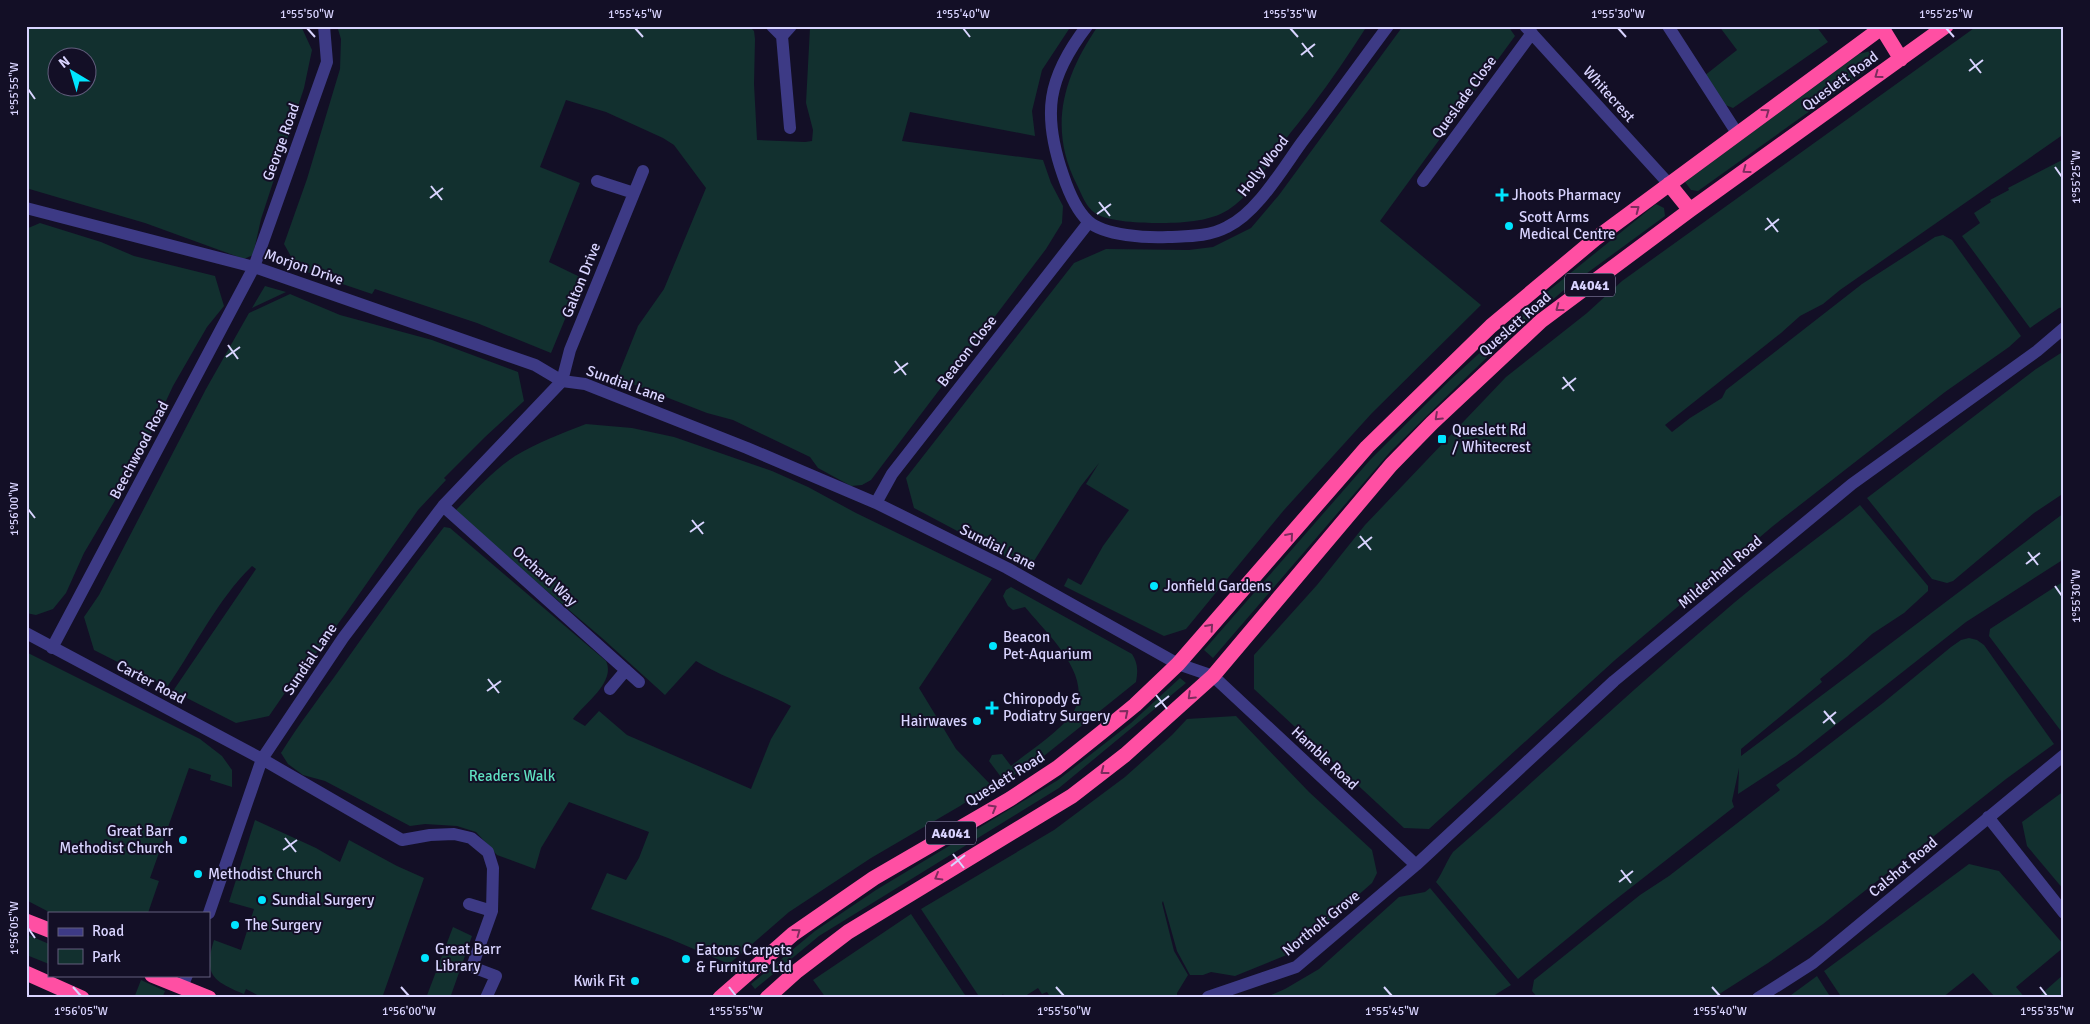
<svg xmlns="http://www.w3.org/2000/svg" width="2090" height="1024" font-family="Signika,sans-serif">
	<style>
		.green { fill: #12302f; fill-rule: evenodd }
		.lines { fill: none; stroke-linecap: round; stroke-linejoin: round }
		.minor { stroke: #3d3a85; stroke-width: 12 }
		.highway { stroke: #ff4fa3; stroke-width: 15 }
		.oneway { stroke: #7d2c5e }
		.ticks { fill: none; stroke: #d9d4ff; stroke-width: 2 }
		.poi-dot { fill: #00e5ff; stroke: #130f26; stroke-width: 2 }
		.labels { text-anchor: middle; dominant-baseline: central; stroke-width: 4; stroke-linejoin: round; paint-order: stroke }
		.shield { fill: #130f26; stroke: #9e99be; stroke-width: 1 }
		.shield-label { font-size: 14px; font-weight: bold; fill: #d9d4ff }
		.street-label { font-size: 15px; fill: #d9d4ff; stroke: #130f26 }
		.poi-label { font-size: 15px; fill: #d9d4ff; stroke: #130f26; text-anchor: start }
		.park-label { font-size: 15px; fill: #5fe0c0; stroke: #130f26 }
		.neatline { fill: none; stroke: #d9d4ff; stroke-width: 2 }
		.ticks-label { font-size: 12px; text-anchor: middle; fill: #d9d4ff }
	</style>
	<rect width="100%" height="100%" fill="#130f26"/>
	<path class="green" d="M26 26H301L312 50 304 88 261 219 253 255 244 259 145 223 26 188ZM58 58H88V88H58Z
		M337 26H749L754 31 755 39 754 84 757 140 805 142 812 141 813 130 806 103 810 28 812 26H1071L1042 70 1032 111 1035 136 910 112 902 141 1043 160 1051 183 1063 206 1062 223 1046 249 871 480 862 485 851 486 818 468 810 457 733 420 707 413 617 378 638 326 664 289 706 188 674 145 663 138 606 112 566 100 540 167 580 183 549 262 582 278 551 353 477 323 375 289 372 294 298 269 284 244 307 179 340 69 341 39Z
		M1098 26H1367C1349 54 1331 81 1311 107 1302 119 1292 130 1283 143 1266 166 1253 194 1228 210 1209 222 1180 223 1158 223 1144 223 1107 222 1095 213 1086 207 1082 195 1077 185 1048 128 1063 77 1098 26Z
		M1403 26H1508L1515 36 1380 221 1481 305 1372 413 1284 510 1186 629 1164 636 1064 586 1068 578 1081 585 1103 546 1129 510 1086 484 1099 463 1081 486 1029 569 914 508 906 478 1074 263 1106 249 1189 250 1213 247 1251 228 1279 195Z
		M1719 26H1816L1828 42 1733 108 1723 104 1704 76 1737 50Z
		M1977 26H2064V134L1840 290 1823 304 1800 316 1781 333 1665 425 1672 432 1690 418 1722 398 1726 390 1862 284 1935 237 1943 235 1952 240 2021 336 2009 347 1945 392 1773 526 1615 660 1429 829 1404 828 1254 689V655L1317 585 1365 525 1506 377 1587 313 1622 281Z
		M1870 51 1874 60 1866 71 1698 191 1691 190 1685 182 1859 54Z
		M2064 159V307L2059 308 2030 328 1962 236 1980 223 1974 213 1991 202 1990 200 2009 190 2008 188Z
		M1656 204 1664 208 1665 216 1564 290 1502 343 1451 392 1391 451 1213 658 1204 650 1370 460 1450 380 1542 296Z
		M40 223 101 242 134 256 215 276 224 306 207 327 173 386 136 465 84 553 66 593 53 609 36 615 26 613V229Z
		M265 286 286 292 252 308Z
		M290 294 340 315 432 340 518 372 524 401 485 437 444 478 446 480 418 510 346 613 312 659 298 674 269 716 236 723 173 691 256 569 252 566C217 600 195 647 167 687L94 650 84 617 99 595 206 389 249 313Z
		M2064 351V493L2034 513 1953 581 1947 583 1932 579 1867 498 2036 369Z
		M586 424 632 428 674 437 772 471 808 487 856 513 992 579 919 688 956 749 991 785 960 806 871 858 789 912 729 964 668 938 591 909 607 873 626 880 639 858 649 832 569 802 541 848 535 869 497 855 476 832 457 826 425 824 410 826 325 781 303 775 288 764 281 753C299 724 320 697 340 669 374 621 408 573 444 527L450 528 606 661C616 682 585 703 573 719L585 726 599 711 627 735 751 789 771 739 791 706C759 689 726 679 696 661L665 695 602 638 454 512C473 493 492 471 515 456 537 443 562 433 586 424Z
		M1860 505 1928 586V591L1904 613 1872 634 1847 657 1820 679 1822 682 1741 749V756L2064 513V559L1966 622 1796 756 1738 794 1739 768 1732 801 1734 807 1601 911 1518 979 1436 882C1443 872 1446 862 1453 852 1543 774 1629 692 1720 615 1765 576 1813 542 1860 505Z
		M2064 581V735L1989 636 1990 629Z
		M1011 587 1132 654C1138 663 1138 671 1136 682L1039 760 1004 781 989 761 992 755 1002 754 1011 766C1029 751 1058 733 1072 714 1097 678 1046 633 1025 607L1013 610 1008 606 1003 596 1006 590Z
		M1969 638 1977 640 1984 645 2054 744 2006 779 1823 924 1768 963 1713 998H1538L1532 991 1534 980 1640 895 1669 876 1780 790 1776 785 1883 703 1951 647 1961 640Z
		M26 652 200 739 222 756 232 770V787L210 780 211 775 189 768 150 878 159 881 148 913H51L26 900Z
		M1180 678 1186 683 1059 788 819 936 755 989 751 984 815 931 876 890 1058 780 1131 723Z
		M1236 716 1309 792 1372 850 1377 873 1372 883 1299 947 1289 954 1235 976 1211 972 1203 975H1190L1177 951 1163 901 1162 903 1174 951 1188 975 1177 993V998H1051L1047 992 1042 994 1038 988 1022 998H1006L1003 994 998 998H980L921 909 1054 830 1125 777 1172 735 1187 719Z
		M2064 791V890L2027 846 2022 822Z
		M255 820 316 848 340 862 349 840 397 866 424 878 382 998H263L246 989 244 994C213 981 203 975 214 940L241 950 254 909 229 902Z
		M1969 864 1999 871 2064 945V947L2016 987 2025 998H1996L1973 973 1942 998H1842L1824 971Z
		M1430 888 1511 985 1490 998H1264L1285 989 1319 969 1399 897 1425 892Z
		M911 914 967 998H826L813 980Z
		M453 927 472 936 450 998H426Z
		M26 934 49 944V964L29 956 26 944Z
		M2064 974V998H2037Z
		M1817 976 1831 998H1787Z
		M141 980 165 991 162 998H134Z"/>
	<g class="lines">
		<path class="minor" d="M772 26 782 36
			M1087 26C1047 78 1042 114 1063 175 1068 190 1076 210 1088 221 1104 236 1148 238 1168 237 1189 236 1208 237 1227 227 1257 213 1283 168 1302 142 1331 104 1359 65 1388 26
			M1525 26 1669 184
			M1668 26 1737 133
			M790 128 782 36 791 26
			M597 181 634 193
			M1423 181 1532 33
			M26 208 254 267 535 365 562 381 570 350 643 171
			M876 503 892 474 1089 222
			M443 506 639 682
			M26 633 262 759 402 840 430 835 454 834 471 838 488 852 493 868 492 911 472 967 496 976 486 998
			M52 648 254 267 327 62 324 26
			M610 689 626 670
			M1988 817 2064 913
			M469 904 492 911
			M209 913 262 759 343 638 443 506 562 381 585 384 747 448 876 503 1007 568 1178 664 1213 676 1416 865
			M182 987 187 975
			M1208 997 1296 967 1416 865 1614 681 1852 484 2037 351 2064 328
			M1758 998 1813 963 2064 755"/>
		<path class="highway" d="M1882 28 1901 59
			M1669 184 1690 210
			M26 921 49 930
			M26 973 82 998
			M152 975 209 998
			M720 998 793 934 874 878 1010 799 1057 768 1102 732 1135 705 1178 664 1367 447 1491 326 1595 239 1884 26
			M767 998 797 971 848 932 1072 796 1125 755 1213 676 1391 465 1432 423 1541 321 1690 210 1946 26"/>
	</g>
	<defs><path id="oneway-chevron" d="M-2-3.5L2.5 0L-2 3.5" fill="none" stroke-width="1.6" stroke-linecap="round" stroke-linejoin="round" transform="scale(1.25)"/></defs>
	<g class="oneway">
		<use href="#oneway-chevron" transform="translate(1878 75) rotate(144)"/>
		<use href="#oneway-chevron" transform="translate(1766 112) rotate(-36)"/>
		<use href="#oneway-chevron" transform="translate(1746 170) rotate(144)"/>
		<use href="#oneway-chevron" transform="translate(1636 209) rotate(-37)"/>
		<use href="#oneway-chevron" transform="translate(1559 308) rotate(143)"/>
		<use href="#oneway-chevron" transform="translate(1438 417) rotate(137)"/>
		<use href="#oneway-chevron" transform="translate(1290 536) rotate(-49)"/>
		<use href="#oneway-chevron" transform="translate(1210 627) rotate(-48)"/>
		<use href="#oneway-chevron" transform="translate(1191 696) rotate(136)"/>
		<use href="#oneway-chevron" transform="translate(1125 713) rotate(-40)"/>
		<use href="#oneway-chevron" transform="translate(1104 771) rotate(143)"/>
		<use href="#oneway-chevron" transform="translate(993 808) rotate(-30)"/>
		<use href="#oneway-chevron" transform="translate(938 877) rotate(150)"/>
		<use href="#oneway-chevron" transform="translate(797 932) rotate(-36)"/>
	</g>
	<path class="ticks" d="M307 28 315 37M635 28 643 37M963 28 970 37M1290 28 1298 37M1618 28 1626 37M1946 28 1954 37M1302 43 1313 57M1301 55 1315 44M1970 59 1981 73M1969 71 1983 60M28 89 35 99M2055 167 2062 177M431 186 442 200M430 198 443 188M1099 202 1110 216M1097 214 1111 204M1767 218 1778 232M1765 230 1779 219M228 345 238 359M226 357 240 347M895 361 906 375M894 373 908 363M1563 377 1574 391M1562 389 1576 378M28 509 35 518M692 520 703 534M690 532 704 522M1360 536 1371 550M1358 548 1372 537M2028 552 2038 565M2026 564 2040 553M2055 586 2062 596M488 679 499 693M487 691 501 681M1156 695 1167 709M1155 707 1169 696M1824 711 1835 724M1823 723 1836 712M285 838 296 852M283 850 297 840M953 854 964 868M951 866 965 855M1621 870 1631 883M1619 882 1633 871M28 928 35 938M73 987 81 996M401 987 409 996M729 987 736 996M1056 987 1064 996M1384 987 1392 996M1712 987 1720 996M2040 987 2047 996"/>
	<g class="poi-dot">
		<path d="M1499.5 187.5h5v5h5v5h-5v5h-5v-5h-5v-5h5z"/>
		<circle cx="1509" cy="226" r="5"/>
		<rect x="1437" y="434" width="10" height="10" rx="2.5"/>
		<circle cx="1154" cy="586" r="5"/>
		<circle cx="993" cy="646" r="5"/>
		<path d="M989.5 700.5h5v5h5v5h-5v5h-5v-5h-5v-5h5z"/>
		<circle cx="977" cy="721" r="5"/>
		<circle cx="183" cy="840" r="5"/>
		<circle cx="198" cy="874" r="5"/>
		<circle cx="262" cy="900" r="5"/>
		<circle cx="235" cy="925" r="5"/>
		<circle cx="425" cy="958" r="5"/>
		<circle cx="686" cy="959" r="5"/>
		<circle cx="635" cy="981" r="5"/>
	</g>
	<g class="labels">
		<g class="shield">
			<rect x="1565" y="273.5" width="50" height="23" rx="4"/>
			<rect x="926" y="821.5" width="50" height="23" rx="4"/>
		</g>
		<g class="shield-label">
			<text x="1590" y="285">A4041</text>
			<text x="951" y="833">A4041</text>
		</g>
		<g class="street-label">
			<text transform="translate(1840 81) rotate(-36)">Queslett Road</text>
			<text transform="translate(1609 94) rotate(48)">Whitecrest</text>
			<text transform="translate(1464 97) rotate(-54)">Queslade Close</text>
			<text transform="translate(281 142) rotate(-70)">George Road</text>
			<text transform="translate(1263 166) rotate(-52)">Holly Wood</text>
			<text transform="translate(304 267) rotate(19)">Morjon Drive</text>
			<text transform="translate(581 280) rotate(-68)">Galton Drive</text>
			<text transform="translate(1515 324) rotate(-41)">Queslett Road</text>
			<text transform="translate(967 351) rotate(-52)">Beacon Close</text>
			<text transform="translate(626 384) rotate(20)">Sundial Lane</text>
			<text transform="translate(139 450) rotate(-62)">Beechwood Road</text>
			<text transform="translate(998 547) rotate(27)">Sundial Lane</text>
			<text transform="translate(1720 572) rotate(-40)">Mildenhall Road</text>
			<text transform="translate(545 576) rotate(42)">Orchard Way</text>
			<text transform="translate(310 659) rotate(-56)">Sundial Lane</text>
			<text transform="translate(151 682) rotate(28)">Carter Road</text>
			<text transform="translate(1325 758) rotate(43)">Hamble Road</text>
			<text transform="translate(1005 779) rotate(-32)">Queslett Road</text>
			<text transform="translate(1903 867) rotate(-40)">Calshot Road</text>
			<text transform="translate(1321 923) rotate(-39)">Northolt Grove</text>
		</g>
		<g class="poi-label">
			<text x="1512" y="195">Jhoots Pharmacy</text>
			<text x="1519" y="217">Scott Arms<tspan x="1519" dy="17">Medical Centre</tspan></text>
			<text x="1452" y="430">Queslett Rd<tspan x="1452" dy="17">/ Whitecrest</tspan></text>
			<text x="1164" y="586">Jonfield Gardens</text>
			<text x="1003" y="637">Beacon<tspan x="1003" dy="17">Pet-Aquarium</tspan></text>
			<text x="1003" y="699">Chiropody &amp;<tspan x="1003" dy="17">Podiatry Surgery</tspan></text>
			<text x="967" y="721" text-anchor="end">Hairwaves</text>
			<text x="173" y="831" text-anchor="end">Great Barr<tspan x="173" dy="17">Methodist Church</tspan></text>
			<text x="208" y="874">Methodist Church</text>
			<text x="272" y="900">Sundial Surgery</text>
			<text x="245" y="925">The Surgery</text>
			<text x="435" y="949">Great Barr<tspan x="435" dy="17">Library</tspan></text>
			<text x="696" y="950">Eatons Carpets<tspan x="696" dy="17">&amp; Furniture Ltd</tspan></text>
			<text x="625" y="981" text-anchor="end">Kwik Fit</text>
		</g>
		<g class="park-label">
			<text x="512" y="776">Readers Walk</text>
		</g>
	</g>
	<rect width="2090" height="1024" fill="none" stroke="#130f26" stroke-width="55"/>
	<rect x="48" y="912" width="162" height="65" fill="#130f26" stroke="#625e7d"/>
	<rect x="58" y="928" width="25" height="8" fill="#3d3a85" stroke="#625e7d"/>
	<text x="92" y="936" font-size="15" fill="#d9d4ff">Road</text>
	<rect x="58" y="949" width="25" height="15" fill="#12302f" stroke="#625e7d"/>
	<text x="92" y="962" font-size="15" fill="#d9d4ff">Park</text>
	<g transform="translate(72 72) rotate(322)"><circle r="24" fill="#130f26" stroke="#625e7d"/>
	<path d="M0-4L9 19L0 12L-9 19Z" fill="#00e5ff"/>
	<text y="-8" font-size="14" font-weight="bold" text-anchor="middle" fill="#d9d4ff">N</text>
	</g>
	<rect x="28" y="28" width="2034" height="968" class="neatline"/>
	<g class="ticks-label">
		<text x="307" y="18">1°55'50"W</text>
		<text x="635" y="18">1°55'45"W</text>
		<text x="963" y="18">1°55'40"W</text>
		<text x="1290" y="18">1°55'35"W</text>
		<text x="1618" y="18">1°55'30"W</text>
		<text x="1946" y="18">1°55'25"W</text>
		<text transform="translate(14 89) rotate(-90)" y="4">1°55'55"W</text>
		<text transform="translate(2076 177) rotate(-90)" y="4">1°55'25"W</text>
		<text transform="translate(14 509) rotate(-90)" y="4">1°56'00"W</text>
		<text transform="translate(2076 596) rotate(-90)" y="4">1°55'30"W</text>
		<text transform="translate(14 928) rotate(-90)" y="4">1°56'05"W</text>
		<text x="81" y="1015">1°56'05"W</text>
		<text x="409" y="1015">1°56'00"W</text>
		<text x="736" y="1015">1°55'55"W</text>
		<text x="1064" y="1015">1°55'50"W</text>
		<text x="1392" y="1015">1°55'45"W</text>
		<text x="1720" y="1015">1°55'40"W</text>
		<text x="2047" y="1015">1°55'35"W</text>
	</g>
</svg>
